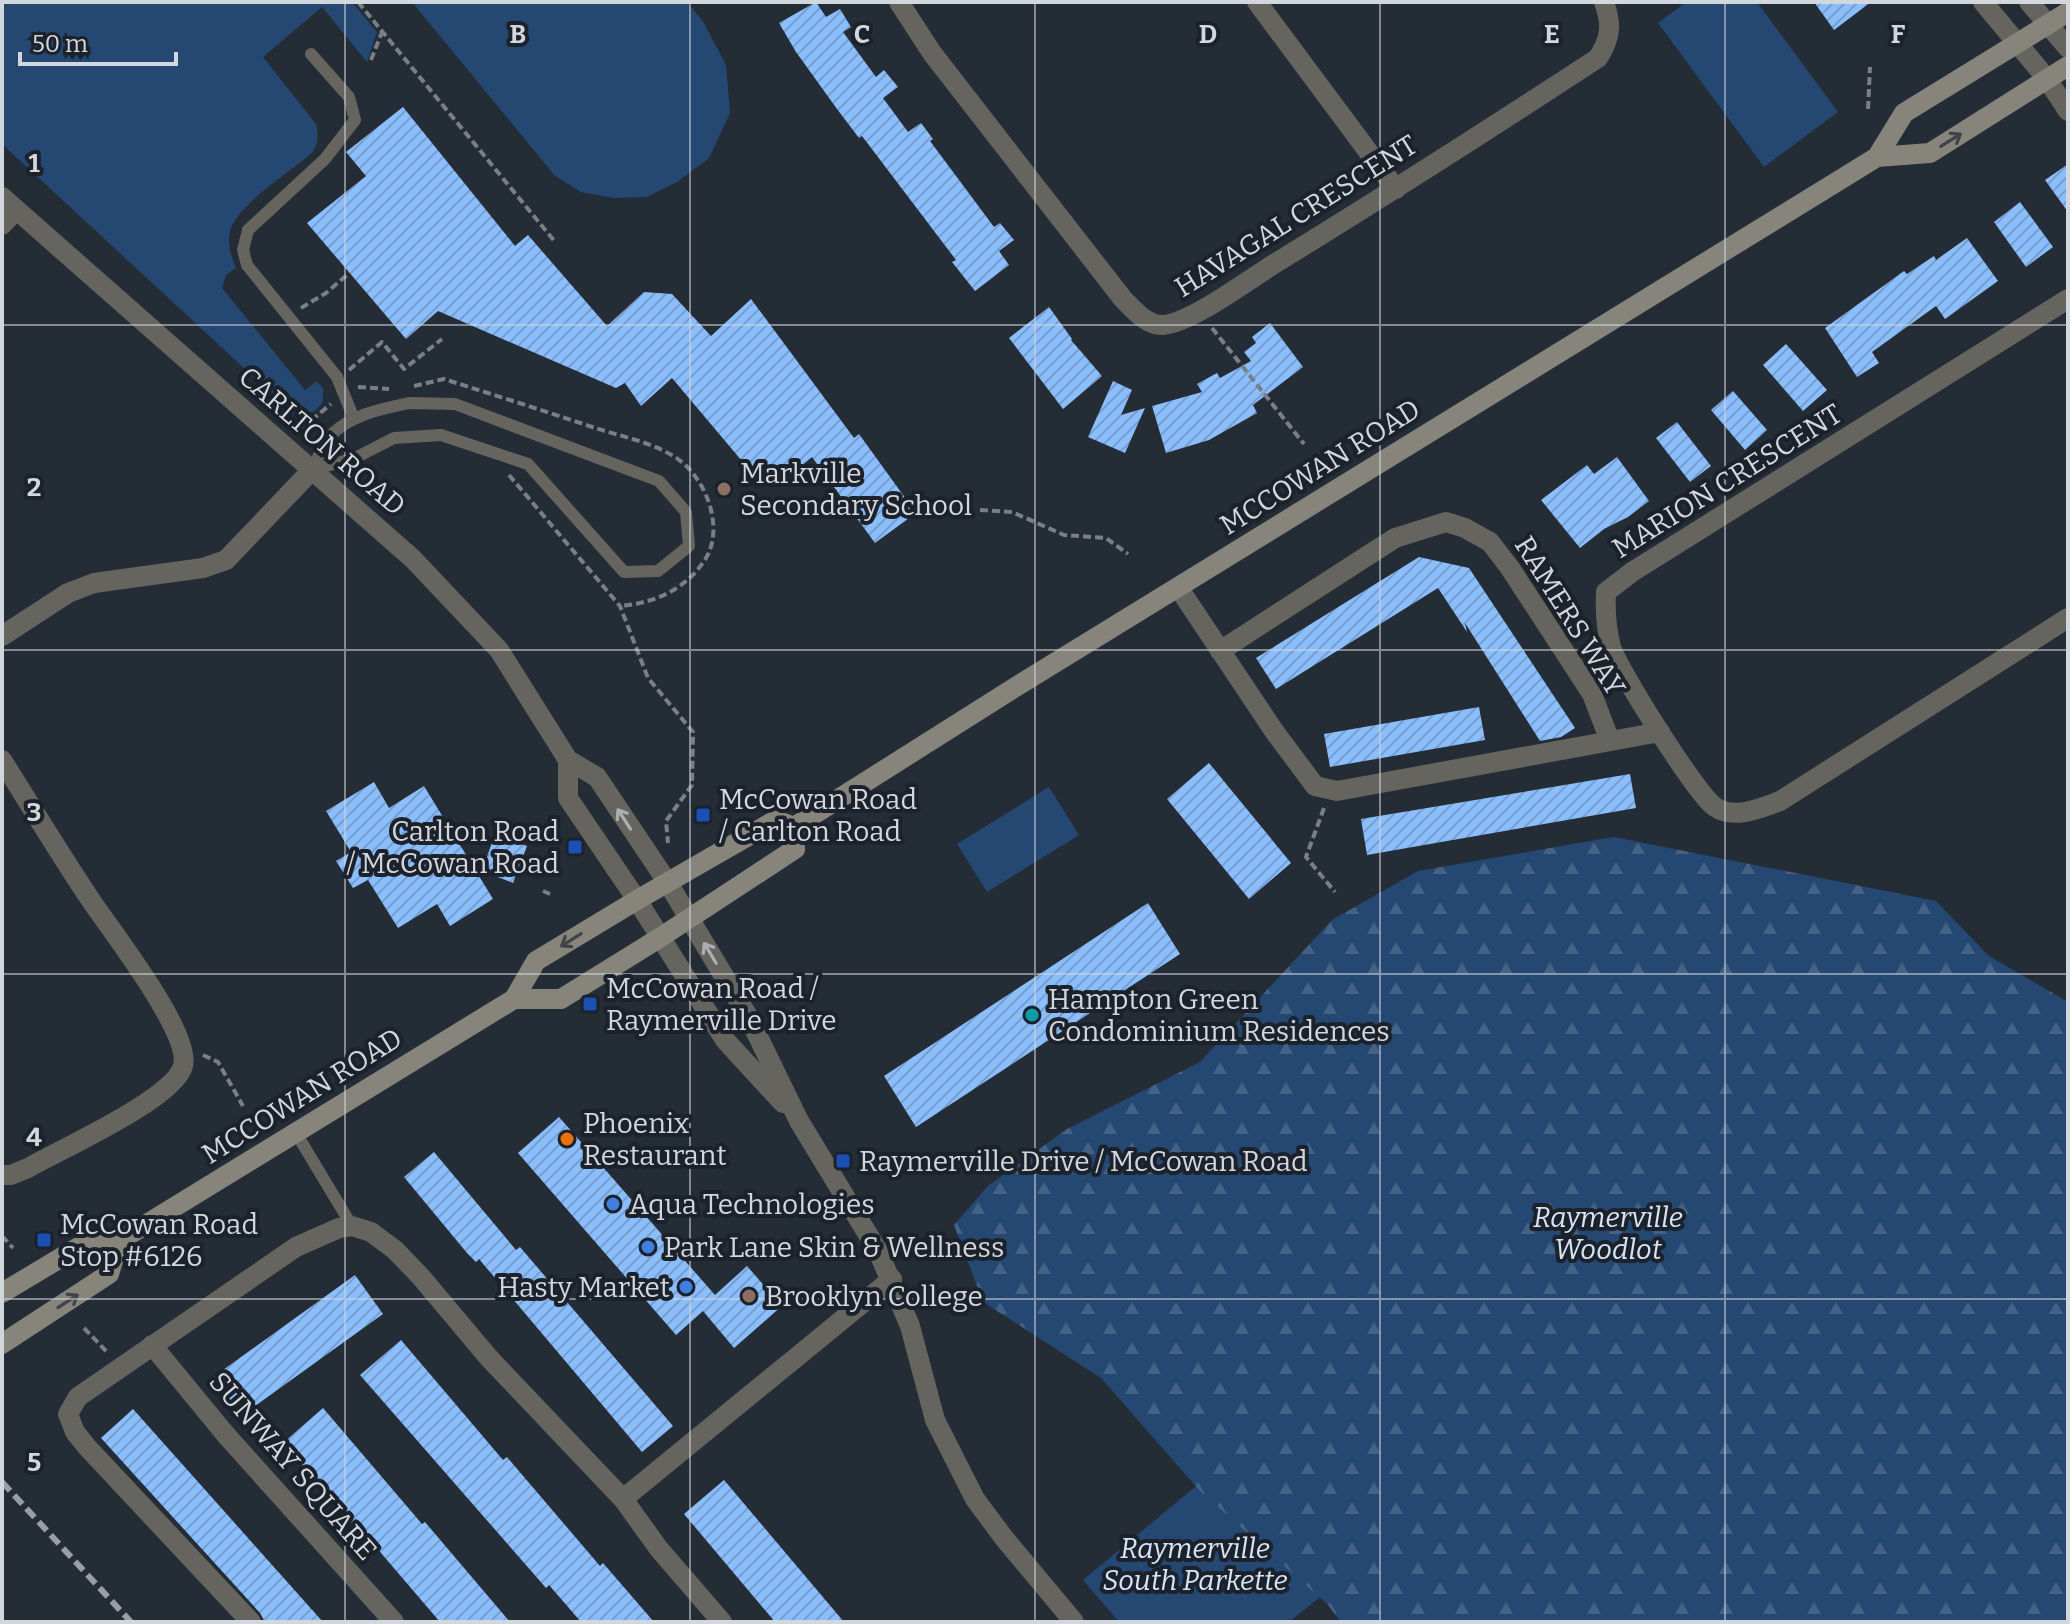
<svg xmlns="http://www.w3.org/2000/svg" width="2070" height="1624" font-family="Bitter,serif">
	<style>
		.green { fill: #254872 }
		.forest { fill: url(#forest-firs) }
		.building { fill: url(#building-hatch) }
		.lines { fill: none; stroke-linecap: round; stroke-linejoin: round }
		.path { stroke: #797f87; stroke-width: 4; stroke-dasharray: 8 4; stroke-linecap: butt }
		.service { stroke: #66645e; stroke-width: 12 }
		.minor { stroke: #66645e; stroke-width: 20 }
		.tertiary { stroke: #66645e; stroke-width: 20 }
		.secondary { stroke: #86847b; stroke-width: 20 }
		.rail { stroke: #989ea5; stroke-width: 6; stroke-dasharray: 12 6; stroke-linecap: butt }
		.oneway { stroke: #404447 }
		.oneway2 { stroke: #acafb1 }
		.grid { fill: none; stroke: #d2d7dd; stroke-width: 2; stroke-opacity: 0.55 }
		.education-dot { fill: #8d6e63; stroke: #1b222b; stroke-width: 3 }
		.transit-dot { fill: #1a4fb4; stroke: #1b222b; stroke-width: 3 }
		.culture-dot { fill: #0f9aa8; stroke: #1b222b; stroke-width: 3 }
		.food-dot { fill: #e8710a; stroke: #1b222b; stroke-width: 3 }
		.shop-dot { fill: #3f7fe0; stroke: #1b222b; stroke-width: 3 }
		.labels { text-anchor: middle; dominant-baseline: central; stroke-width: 8; stroke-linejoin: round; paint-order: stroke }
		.street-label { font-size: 28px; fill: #d2d7dd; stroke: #1b222b }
		.poi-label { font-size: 28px; fill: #d2d7dd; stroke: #1b222b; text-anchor: start }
		.park-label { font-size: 28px; font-style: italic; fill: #d7e4f5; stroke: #1b222b }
		.grid-label { font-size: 26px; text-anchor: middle; font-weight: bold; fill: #d2d7dd; stroke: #1b222b; stroke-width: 8; stroke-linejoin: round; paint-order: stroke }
	</style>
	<defs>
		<pattern id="forest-firs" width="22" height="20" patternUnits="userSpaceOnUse" patternTransform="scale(2)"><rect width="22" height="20" fill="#254872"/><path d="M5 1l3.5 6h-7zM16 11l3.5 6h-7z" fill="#446286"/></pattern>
		<pattern id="building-hatch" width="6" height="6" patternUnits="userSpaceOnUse" patternTransform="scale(2)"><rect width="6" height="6" fill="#8bbefd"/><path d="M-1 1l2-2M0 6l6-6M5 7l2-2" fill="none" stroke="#789ece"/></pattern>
	</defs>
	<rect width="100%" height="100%" fill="#242c35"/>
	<path class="green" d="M2 2H352L377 32 367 62 322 7 263 57 316 124C319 135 318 144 312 153 290 172 238 204 230 231 227 245 231 256 236 268L226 275 222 288 305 390 317 381 323 389V402L316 410 299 419 2 144Z
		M412 2H687L704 23 726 65 730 113 709 158 677 182 647 197 613 198 581 192 555 176Z
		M1686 2H1757L1838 112 1764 167 1658 23Z
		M1049 787 1079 835 987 892 957 844Z
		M1196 1486 1320 1597 1289 1622H1119L1083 1580Z"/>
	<path class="forest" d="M1614 837 1936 901 1989 956 2068 1002V1622H1341L1327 1604 1200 1491 1101 1378 983 1302 954 1225 988 1186 1067 1129 1200 1062 1332 920 1418 871Z"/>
	<path class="building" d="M816 2 826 17 840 9 851 27 843 32 876 77 884 70 898 87 883 98 908 132 921 123 933 139 930 141 994 227 1000 223 1014 240 999 251 1009 265 975 291 952 262 956 260 862 136 859 138 837 109 796 52 779 23Z
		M1814 2H1871L1834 30Z
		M403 107 515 246 528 235 607 326 644 292 672 294 711 336 751 299 854 438 859 434 916 513 875 543 812 457 796 470 792 464 763 486 672 378 641 406 625 383 616 388 438 311 406 339 307 223 366 176 346 152Z
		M2068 164V212L2045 180Z
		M2020 202 2053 247 2026 267 1994 222Z
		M1967 238 1998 281 1945 319 1936 306 1872 352 1879 363 1857 377 1825 328 1904 271 1907 274 1934 256 1936 260Z
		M1049 307 1072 339 1071 340 1102 376 1063 409 1009 338Z
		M1270 323 1303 367 1253 405 1257 413 1209 440 1166 453 1152 406 1202 392 1197 384 1217 373 1220 378 1251 361 1244 352 1256 343 1252 337Z
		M1786 344 1827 390 1803 411 1763 365Z
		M1113 381 1132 390 1121 415 1145 408 1125 453 1088 437Z
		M1733 391 1767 430 1745 450 1711 410Z
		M1677 422 1711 466 1690 482 1656 438Z
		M1617 457 1649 501 1628 517 1604 529 1580 548 1541 500 1587 465 1594 474Z
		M1419 557 1469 568 1575 728 1561 737 1540 741 1465 623 1467 632 1438 588 1276 689 1256 658Z
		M1479 707 1485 740 1330 767 1324 734Z
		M1209 763 1291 863 1249 899 1167 799Z
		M1630 774 1636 808 1367 855 1361 819Z
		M374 782 389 808 424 786 493 899 450 926 437 904 398 928 368 880 353 888 336 861 351 852 326 811Z
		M495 834 527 846 513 883 482 871Z
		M1148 903 1180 954 916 1127 884 1076Z
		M559 1117 715 1295 747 1266 782 1306 734 1348 703 1311 676 1335 518 1153Z
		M434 1152 516 1250 520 1247 673 1426 642 1452 479 1259 476 1262 467 1253 404 1177Z
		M355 1275 383 1314 237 1419 209 1380Z
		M401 1340 503 1460 507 1457 600 1566 603 1563 654 1622H581L549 1585 546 1588 360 1375Z
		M323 1408 422 1524 425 1522 510 1622H440L375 1546 372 1548 283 1443Z
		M133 1409 232 1520 323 1622H265L260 1613 101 1438Z
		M724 1480 844 1622H775L684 1514Z"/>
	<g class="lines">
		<path class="path" d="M358 2 556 243
			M371 60 382 32
			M1868 109 1870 67
			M301 308 326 293 347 275
			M1212 328 1304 444
			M349 370 382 342 404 369 442 339
			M414 386 444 379C494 395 545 411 595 428 620 436 651 442 675 457 705 476 725 526 706 558 687 589 655 603 620 606
			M358 387 389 389
			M302 428 331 404
			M509 475 620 606 648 678 693 732 692 785 666 821 668 843
			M980 510 1012 512 1064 535 1106 538 1128 554
			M1324 808 1306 857 1335 892
			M543 891 550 894
			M203 1055 218 1062 243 1106
			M2 1236 13 1248
			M84 1328 107 1352"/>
		<path class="service" d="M311 54 349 97 355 120 325 159 248 230 243 250 247 265 337 377 354 419
			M409 403 455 404 659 481 686 512 689 546 658 571 624 572 528 464 441 435 394 438 355 458 312 470C318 459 323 443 331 435 352 414 382 409 409 403Z
			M296 1133 352 1226"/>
		<path class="minor" d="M899 2 932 53 1123 299C1133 309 1147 326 1163 325 1191 323 1248 280 1274 264 1383 197 1491 128 1598 58 1611 38 1612 24 1604 2
			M1257 2 1396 189
			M2 225 16 210
			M2068 299 1632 572 1606 592C1605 611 1606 628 1611 647 1618 669 1696 794 1715 807 1734 820 1761 808 1780 801L2068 618
			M1178 587 1274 731 1315 786 1337 791 1660 732
			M2 636 68 593 94 583 203 568 226 560 312 470
			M1220 651 1395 538 1446 522 1465 528 1490 542 1510 568 1592 694 1610 741
			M2 760C31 806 59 853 90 899 109 928 192 1033 183 1066 174 1099 61 1149 28 1168L11 1175H2
			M152 1345 226 1435 394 1622
			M623 1499 892 1279
			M251 1622 87 1447 75 1432 68 1414 78 1397 296 1247 339 1228 352 1226 371 1232 395 1250 421 1277 489 1358 623 1499 659 1549 722 1622"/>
		<path class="tertiary" d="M1983 2 2047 79 2068 111
			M2029 2 2068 48
			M2 197 413 559 499 650 568 760 597 777 668 883 749 1018 799 1121 878 1251 910 1326 935 1420 975 1499 1004 1538 1074 1622
			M568 760V798L637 900 725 1040 783 1103"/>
		<path class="secondary" d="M1877 157 1930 153 2068 66
			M794 827 1022 683 1877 157 1904 113 2068 12
			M514 999H561L661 937 795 849 794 827
			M2 1293 87 1242 119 1241 514 999 536 961 637 900 776 820 794 827
			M2 1344 109 1274 119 1241"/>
		<path class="rail" d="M2 1482 131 1622"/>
	</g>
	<defs><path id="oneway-shaft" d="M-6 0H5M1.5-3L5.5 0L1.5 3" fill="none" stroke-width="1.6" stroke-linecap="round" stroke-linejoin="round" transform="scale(2)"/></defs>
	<g class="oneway">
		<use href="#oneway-shaft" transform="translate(1951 140) rotate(-32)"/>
		<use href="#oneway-shaft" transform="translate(571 940) rotate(148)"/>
		<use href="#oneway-shaft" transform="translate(68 1301) rotate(-33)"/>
	</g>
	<g class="oneway2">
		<use href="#oneway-shaft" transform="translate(624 819) rotate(-123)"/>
		<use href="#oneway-shaft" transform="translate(710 953) rotate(-121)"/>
	</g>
	<path class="grid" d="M345 2V1622M690 2V1622M1035 2V1622M1380 2V1622M1725 2V1622M2 325H2068M2 650H2068M2 974H2068M2 1299H2068"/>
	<g class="education-dot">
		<circle cx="724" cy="489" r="8"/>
		<circle cx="749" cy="1296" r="8"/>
	</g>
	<g class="transit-dot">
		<rect x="695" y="807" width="16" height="16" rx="4"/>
		<rect x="567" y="839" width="16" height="16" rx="4"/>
		<rect x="582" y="996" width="16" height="16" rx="4"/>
		<rect x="835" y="1153" width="16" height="16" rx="4"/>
		<rect x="36" y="1232" width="16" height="16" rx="4"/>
	</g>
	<circle class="culture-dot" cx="1032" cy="1015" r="8"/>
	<circle class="food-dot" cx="567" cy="1139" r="8"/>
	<g class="shop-dot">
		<circle cx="613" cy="1204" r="8"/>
		<circle cx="648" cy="1247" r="8"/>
		<circle cx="686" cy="1287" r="8"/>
	</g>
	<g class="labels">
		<g class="street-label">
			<text transform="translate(1296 216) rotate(-32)">HAVAGAL CRESCENT</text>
			<text transform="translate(322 441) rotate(41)">CARLTON ROAD</text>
			<text transform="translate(1320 467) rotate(-32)">MCCOWAN ROAD</text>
			<text transform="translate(1727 481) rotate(-32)">MARION CRESCENT</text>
			<text transform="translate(1570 616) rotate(58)">RAMERS WAY</text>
			<text transform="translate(302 1096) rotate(-32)">MCCOWAN ROAD</text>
			<text transform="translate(293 1466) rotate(49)">SUNWAY SQUARE</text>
		</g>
		<g class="poi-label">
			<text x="740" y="473">Markville<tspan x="740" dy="32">Secondary School</tspan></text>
			<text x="719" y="799">McCowan Road<tspan x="719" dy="32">/ Carlton Road</tspan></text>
			<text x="559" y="831" text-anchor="end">Carlton Road<tspan x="559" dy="32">/ McCowan Road</tspan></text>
			<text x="606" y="988">McCowan Road /<tspan x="606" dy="32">Raymerville Drive</tspan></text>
			<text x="1048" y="999">Hampton Green<tspan x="1048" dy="32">Condominium Residences</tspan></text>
			<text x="583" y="1123">Phoenix<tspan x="583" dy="32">Restaurant</tspan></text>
			<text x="859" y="1161">Raymerville Drive / McCowan Road</text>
			<text x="629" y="1204">Aqua Technologies</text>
			<text x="60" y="1224">McCowan Road<tspan x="60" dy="32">Stop #6126</tspan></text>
			<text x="664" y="1247">Park Lane Skin &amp; Wellness</text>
			<text x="670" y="1287" text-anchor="end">Hasty Market</text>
			<text x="765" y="1296">Brooklyn College</text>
		</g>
		<g class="park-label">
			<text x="1608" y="1217">Raymerville<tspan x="1608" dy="32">Woodlot</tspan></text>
			<text x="1195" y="1548">Raymerville<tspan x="1195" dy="32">South Parkette</tspan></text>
		</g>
	</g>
	<g class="grid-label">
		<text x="518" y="43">B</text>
		<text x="862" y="43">C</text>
		<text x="1208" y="43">D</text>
		<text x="1552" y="43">E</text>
		<text x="1898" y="43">F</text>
		<text x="34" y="172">1</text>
		<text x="34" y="496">2</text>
		<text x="34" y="821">3</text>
		<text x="34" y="1146">4</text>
		<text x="34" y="1471">5</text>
	</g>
	<rect width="2070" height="1624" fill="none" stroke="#d2d7dd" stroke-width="8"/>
	<path d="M20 52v12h156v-12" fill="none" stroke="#d2d7dd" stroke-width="4"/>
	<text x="32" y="52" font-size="24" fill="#d2d7dd" stroke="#1b222b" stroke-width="6" paint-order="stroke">50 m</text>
</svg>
